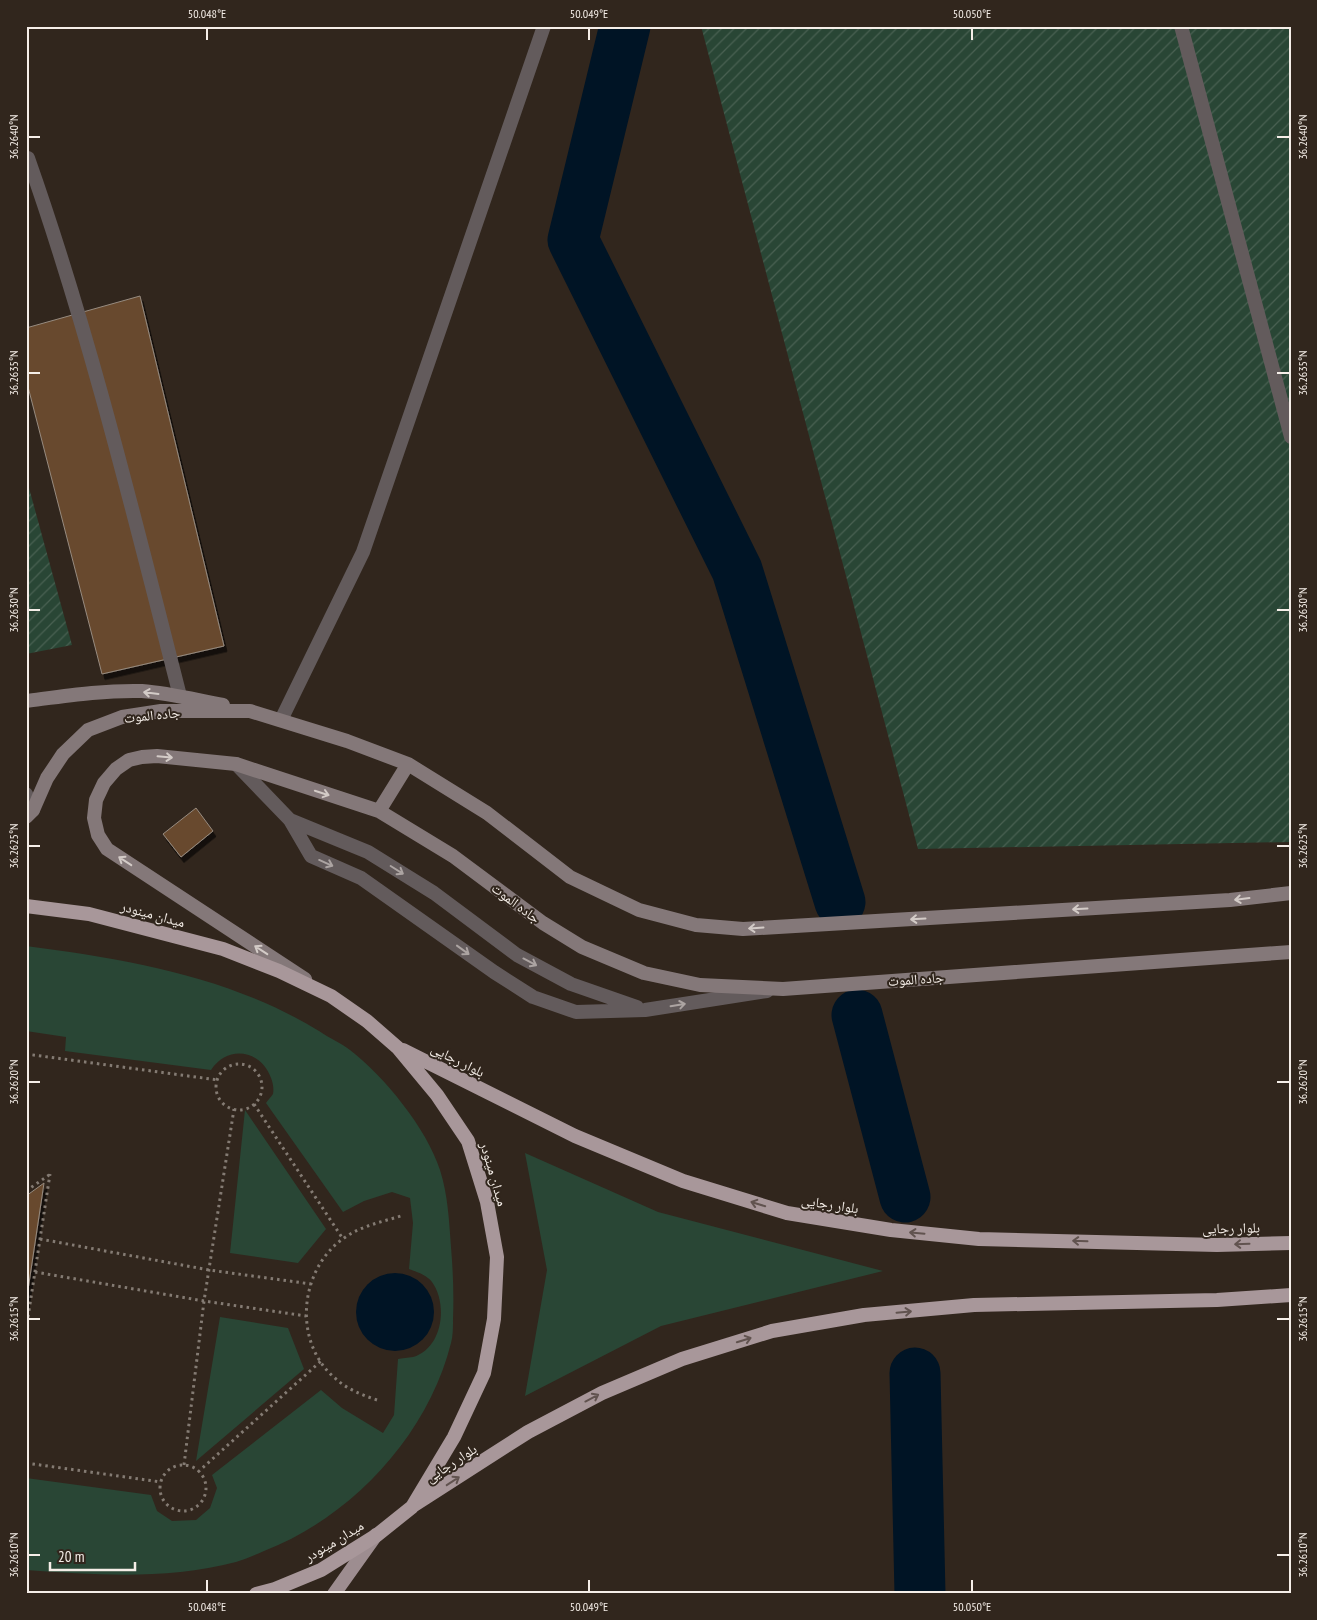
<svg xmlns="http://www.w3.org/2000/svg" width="1317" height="1620" font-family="'PT Sans Narrow','Noto Naskh Arabic',sans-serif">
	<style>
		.grass { fill: #294635 }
		.garden { fill: url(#garden-furrows) }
		.water { fill: #001425 }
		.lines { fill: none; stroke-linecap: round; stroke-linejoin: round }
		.river { stroke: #001425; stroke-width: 51 }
		.building { fill: #684a2d; stroke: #978b80; filter: url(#shadow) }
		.path { stroke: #847b73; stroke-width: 3; stroke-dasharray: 2.5 4; stroke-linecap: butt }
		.service { stroke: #635b5c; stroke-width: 14 }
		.minor { stroke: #635b5c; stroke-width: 14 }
		.tertiary { stroke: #635b5c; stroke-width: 14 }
		.secondary { stroke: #847879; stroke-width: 14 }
		.primary { stroke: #9d8d90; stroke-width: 14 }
		.trunk { stroke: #a8979a; stroke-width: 14 }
		.oneway { stroke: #d3cbc7 }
		.oneway2 { stroke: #aca4a2 }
		.oneway3 { stroke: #61534f }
		.ticks { fill: none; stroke: #f5eee8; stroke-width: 2 }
		.labels { text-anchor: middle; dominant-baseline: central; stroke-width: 4; stroke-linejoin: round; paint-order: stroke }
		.street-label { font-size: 14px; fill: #f5eee8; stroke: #31261d }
		.neatline { fill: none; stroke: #f5eee8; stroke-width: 2 }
		.ticks-label { font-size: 12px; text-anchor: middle; fill: #f5eee8 }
	</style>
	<defs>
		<pattern id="garden-furrows" width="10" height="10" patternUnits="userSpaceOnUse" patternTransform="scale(1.25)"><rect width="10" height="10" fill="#294635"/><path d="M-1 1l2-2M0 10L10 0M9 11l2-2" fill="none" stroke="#496152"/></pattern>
		<filter id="shadow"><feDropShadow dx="3" dy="5.5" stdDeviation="0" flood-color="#0009"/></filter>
	</defs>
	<rect width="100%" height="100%" fill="#31261d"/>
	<path class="grass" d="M26 946C127 959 231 977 319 1031 329 1038 341 1043 350 1050 384 1076 427 1129 440 1170 448 1195 449 1221 451 1247 453 1271 454 1295 453 1319 453 1327 453 1336 451 1343 428 1435 352 1517 264 1551 255 1555 246 1559 236 1562 167 1580 97 1575 26 1570V1478L151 1495 157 1511 172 1521 196 1520 210 1508 217 1488 212 1475 321 1390 342 1408 383 1433 394 1415 398 1359C402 1358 408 1358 413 1357 443 1348 448 1304 432 1282 427 1275 417 1272 409 1269L413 1223 410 1198 392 1192 364 1201 343 1212 266 1103C268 1100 271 1097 273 1094 274 1089 273 1083 271 1078 261 1050 228 1044 211 1070L65 1051 66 1037 26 1031Z
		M245 1110 326 1229 298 1263 230 1253Z
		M525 1153 658 1212 883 1271 661 1326 525 1396 547 1270Z
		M220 1317 288 1328 304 1369 196 1461Z"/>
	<path class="garden" d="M701 26H1291V842L918 849Z
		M26 477 72 645 26 654Z"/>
	<path class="water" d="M356 1312a39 39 0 1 1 78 0a39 39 0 1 1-78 0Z"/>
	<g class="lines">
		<path class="river" d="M625 26 573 240 737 570 840 902
			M857 1015 905 1197
			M915 1373 920 1594"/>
	</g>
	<path class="building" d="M140 296 224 646 102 674 26 379V328Z
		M196 808 213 831 181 857 163 834Z
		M44 1183 26 1303V1196Z"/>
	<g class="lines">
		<path class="path" d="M26 1054 218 1080
			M216 1087a23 23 0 1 1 46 0a23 23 0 1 1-46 0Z
			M254 1104 343 1239
			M26 1191 49 1175
			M40 1239 209 1270 311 1284
			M35 1272 204 1301 306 1316
			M26 1330 50 1174
			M377 1400C362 1395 347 1389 336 1379 292 1343 299 1269 344 1238 361 1226 381 1222 401 1216
			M26 1463 161 1482
			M184 1465 204 1301 234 1109
			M160 1488a23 23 0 1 1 46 0a23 23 0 1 1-46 0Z
			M198 1472 321 1361"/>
		<path class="service" d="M1181 26 1291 437
			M28 158C90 334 134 516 180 696
			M236 764 290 820 311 856 361 878 494 972 533 997 576 1012 645 1010 767 991
			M290 820 368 852 434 893 517 955 571 984 637 1007"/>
		<path class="minor" d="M281 720 363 552 544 26"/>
		<path class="tertiary" d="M26 794 33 810"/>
		<path class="secondary" d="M26 701C65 696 103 690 142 691 169 693 196 700 223 705
			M379 811 408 764
			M26 817 33 810 47 778 63 754 88 730 122 717 161 711H250L347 741 408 764 487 813 570 877 639 910 696 925 743 929 1230 900 1291 893
			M305 979 107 849 98 835 94 818 96 800 104 783 116 769 129 760 142 757 157 756 236 764 379 811 453 856 543 923 582 947 644 973 700 985 783 989 1291 952"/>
		<path class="primary" d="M334 1594 376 1535"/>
		<path class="trunk" d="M26 906 89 914 223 949 279 971 331 996 367 1021 398 1048 437 1095 468 1141 487 1202 497 1257 494 1319 484 1373 454 1437 412 1507 377 1535 321 1570 275 1589 256 1594
			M403 1050 575 1136 683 1181 787 1213 891 1230 979 1239 1217 1245 1291 1243
			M414 1505 528 1432 602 1393 682 1359 772 1331 864 1315 974 1305 1217 1300 1291 1295"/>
	</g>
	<defs><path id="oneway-shaft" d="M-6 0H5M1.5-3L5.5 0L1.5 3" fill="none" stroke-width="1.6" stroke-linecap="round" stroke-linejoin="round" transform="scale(1.25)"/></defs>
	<g class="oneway">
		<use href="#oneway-shaft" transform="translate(151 693) rotate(-173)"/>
		<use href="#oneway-shaft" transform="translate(165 757) rotate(5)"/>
		<use href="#oneway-shaft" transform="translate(322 793) rotate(18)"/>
		<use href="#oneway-shaft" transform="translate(125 861) rotate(-147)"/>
		<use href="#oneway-shaft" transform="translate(1242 899) rotate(173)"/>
		<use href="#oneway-shaft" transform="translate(1080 909) rotate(177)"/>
		<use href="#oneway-shaft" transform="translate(918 919) rotate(177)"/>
		<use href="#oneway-shaft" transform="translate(756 928) rotate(176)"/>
		<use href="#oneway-shaft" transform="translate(261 950) rotate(-147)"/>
	</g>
	<g class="oneway2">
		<use href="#oneway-shaft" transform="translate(326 863) rotate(24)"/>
		<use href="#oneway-shaft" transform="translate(397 870) rotate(32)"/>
		<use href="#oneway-shaft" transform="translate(463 950) rotate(36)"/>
		<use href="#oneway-shaft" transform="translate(530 962) rotate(28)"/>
		<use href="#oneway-shaft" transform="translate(678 1005) rotate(-9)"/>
	</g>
	<g class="oneway3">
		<use href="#oneway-shaft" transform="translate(758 1204) rotate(-163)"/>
		<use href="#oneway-shaft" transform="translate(917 1233) rotate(-175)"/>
		<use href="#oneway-shaft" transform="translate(1080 1241) rotate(-178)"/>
		<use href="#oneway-shaft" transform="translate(1242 1244) rotate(178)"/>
		<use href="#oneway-shaft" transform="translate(904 1312) rotate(-5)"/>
		<use href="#oneway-shaft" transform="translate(744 1340) rotate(-17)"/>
		<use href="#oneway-shaft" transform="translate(592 1398) rotate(-28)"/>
		<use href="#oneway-shaft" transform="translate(453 1481) rotate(-33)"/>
	</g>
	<path class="ticks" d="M207 28V40M589 28V40M972 28V40M28 137H40M1277 137H1290M28 373H40M1277 373H1290M28 610H40M1277 610H1290M28 846H40M1277 846H1290M28 1082H40M1277 1082H1290M28 1319H40M1277 1319H1290M28 1555H40M1277 1555H1290M207 1580V1592M589 1580V1592M972 1580V1592"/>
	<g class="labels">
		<g class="street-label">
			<text transform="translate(152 715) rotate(-6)">جاده الموت</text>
			<text transform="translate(516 903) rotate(37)">جاده الموت</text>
			<text transform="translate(153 914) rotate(15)">میدان مینودر</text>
			<text transform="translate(916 979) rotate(-4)">جاده الموت</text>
			<text transform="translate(458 1060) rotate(27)">بلوار رجایی</text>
			<text transform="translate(494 1174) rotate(74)">میدان مینودر</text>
			<text transform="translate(830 1204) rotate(9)">بلوار رجایی</text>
			<text transform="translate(1231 1228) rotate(-1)">بلوار رجایی</text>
			<text transform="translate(451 1463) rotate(-33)">بلوار رجایی</text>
			<text transform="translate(334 1541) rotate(-31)">میدان مینودر</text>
		</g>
	</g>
	<rect width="1317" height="1620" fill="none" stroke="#31261d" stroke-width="55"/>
	<path d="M50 1562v8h85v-8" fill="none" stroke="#f5eee8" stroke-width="2.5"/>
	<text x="58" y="1562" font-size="15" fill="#f5eee8" stroke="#31261d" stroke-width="4" paint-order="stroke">20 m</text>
	<rect x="28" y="28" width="1262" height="1564" class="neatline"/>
	<g class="ticks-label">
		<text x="207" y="18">50.048°E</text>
		<text x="589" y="18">50.049°E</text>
		<text x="972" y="18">50.050°E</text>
		<text transform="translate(14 137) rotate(-90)" y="4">36.2640°N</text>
		<text transform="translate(1303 137) rotate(-90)" y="4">36.2640°N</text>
		<text transform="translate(14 373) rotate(-90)" y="4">36.2635°N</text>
		<text transform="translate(1303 373) rotate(-90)" y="4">36.2635°N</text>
		<text transform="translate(14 610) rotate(-90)" y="4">36.2630°N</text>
		<text transform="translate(1303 610) rotate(-90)" y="4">36.2630°N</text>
		<text transform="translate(14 846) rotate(-90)" y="4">36.2625°N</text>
		<text transform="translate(1303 846) rotate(-90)" y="4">36.2625°N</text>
		<text transform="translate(14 1082) rotate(-90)" y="4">36.2620°N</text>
		<text transform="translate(1303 1082) rotate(-90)" y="4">36.2620°N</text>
		<text transform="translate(14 1319) rotate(-90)" y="4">36.2615°N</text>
		<text transform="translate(1303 1319) rotate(-90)" y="4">36.2615°N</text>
		<text transform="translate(14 1555) rotate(-90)" y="4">36.2610°N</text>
		<text transform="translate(1303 1555) rotate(-90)" y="4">36.2610°N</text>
		<text x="207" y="1611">50.048°E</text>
		<text x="589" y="1611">50.049°E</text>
		<text x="972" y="1611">50.050°E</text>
	</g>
</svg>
